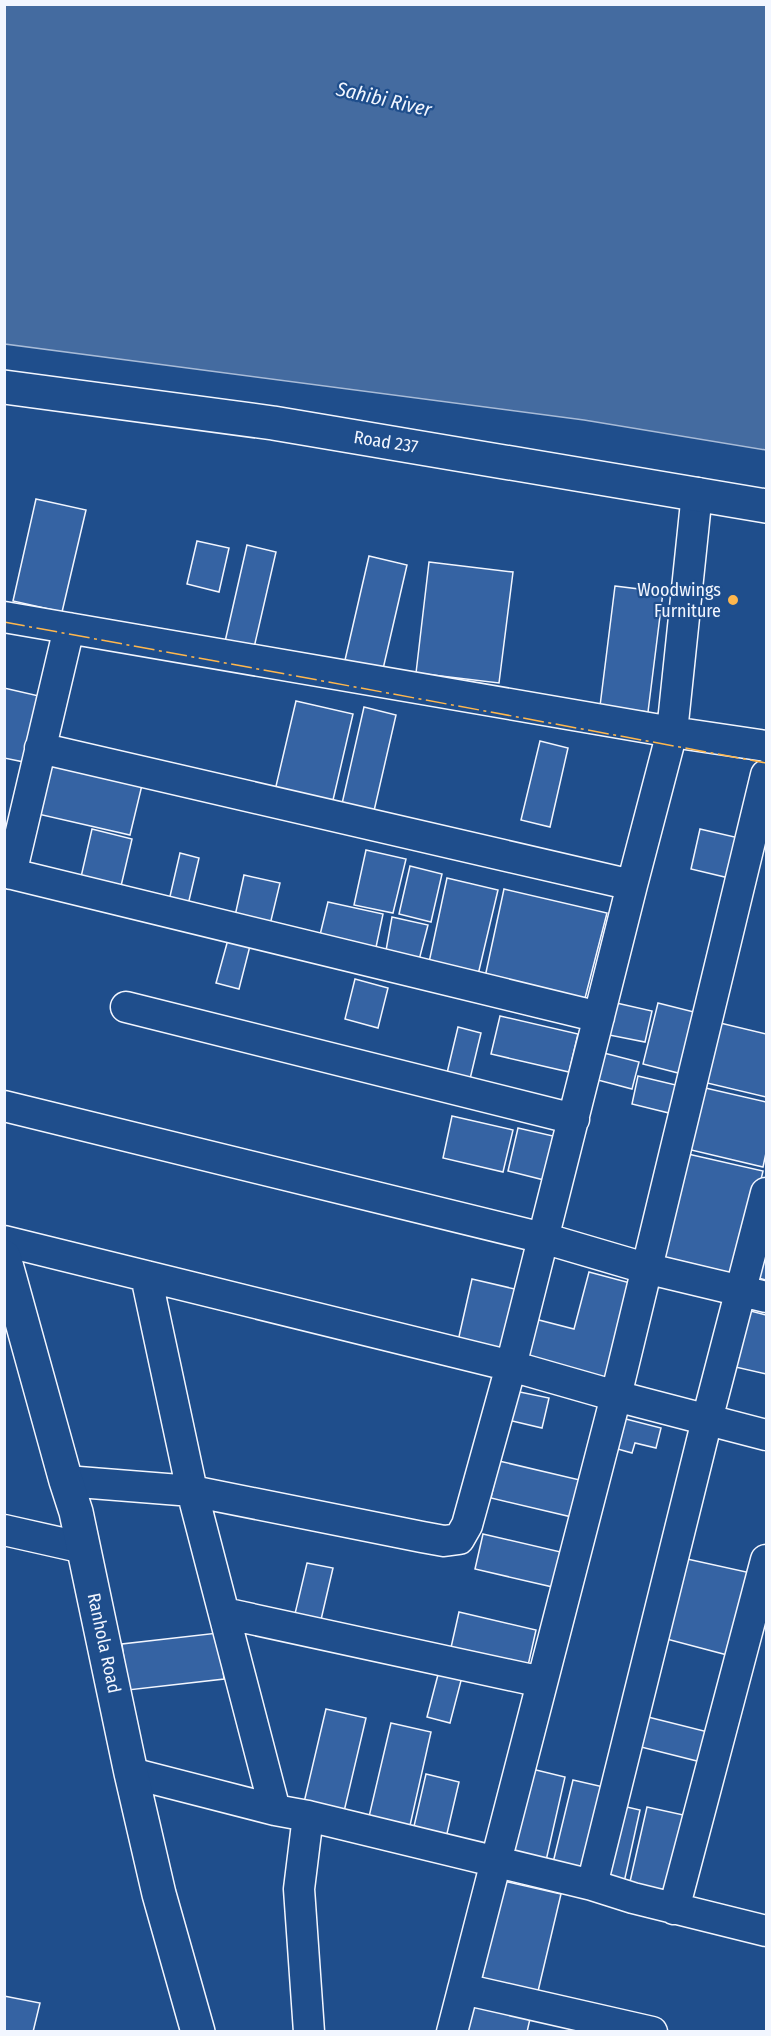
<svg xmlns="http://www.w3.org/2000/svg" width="771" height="2036" font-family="'Fira Sans Condensed',sans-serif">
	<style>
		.water { fill: #446ba0; stroke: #a8bbd7; stroke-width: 1.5 }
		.building { fill: #3563a3; stroke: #f2f6ff; stroke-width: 1.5 }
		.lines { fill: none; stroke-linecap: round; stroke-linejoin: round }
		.street-casing { stroke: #f2f6ff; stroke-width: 33 }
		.secondary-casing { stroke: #f2f6ff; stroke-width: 36 }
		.street { stroke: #1f4e8c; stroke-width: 30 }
		.secondary { stroke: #1f4e8c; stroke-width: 33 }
		.power { stroke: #ffb74d; stroke-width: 1.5; stroke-dasharray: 21 4.5 3 4.5; stroke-linecap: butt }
		.poi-dot { fill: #ffb74d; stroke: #1f4e8c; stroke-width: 2 }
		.labels { text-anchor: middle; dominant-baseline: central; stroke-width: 4.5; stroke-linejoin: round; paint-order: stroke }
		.street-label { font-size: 18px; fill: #f2f6ff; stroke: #1f4e8c }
		.poi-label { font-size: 18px; fill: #f2f6ff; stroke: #1f4e8c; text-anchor: end }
		.water-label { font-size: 20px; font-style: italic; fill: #f2f6ff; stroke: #1f4e8c }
	</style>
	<rect width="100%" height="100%" fill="#1f4e8c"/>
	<path class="water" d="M5 4 766 5V450L584 420 5 344Z"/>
	<path class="building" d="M36 499 86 510 62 612 13 601Z
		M197 541 229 548 219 592 187 584Z
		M247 545 276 552 253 652 224 646Z
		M369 556 407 565 383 669 345 660Z
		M429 562 513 572 499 683 416 673Z
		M615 586 663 592 648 712 600 706Z
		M4 688 39 696 24 762 4 758Z
		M296 701 353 714 330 813 273 799Z
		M364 707 396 715 371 824 339 817Z
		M540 741 568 748 550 827 521 820Z
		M50 763 142 785 130 835 38 814Z
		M92 829 132 839 121 886 81 877Z
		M700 829 739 838 729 878 691 869Z
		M366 850 406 859 393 913 354 905Z
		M180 853 199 858 187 909 168 905Z
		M410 866 442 874 431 922 399 914Z
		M244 875 280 883 268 933 233 925Z
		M447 878 498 890 477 979 428 967Z
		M504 889 607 913 584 1002 485 977Z
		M328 902 383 914 375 952 319 939Z
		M392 917 428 925 418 964 385 956Z
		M229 936 251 942 239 989 216 983Z
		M355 979 388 988 378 1028 345 1019Z
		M612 1002 652 1011 645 1042 604 1034Z
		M658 1003 698 1013 682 1074 643 1064Z
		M500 1016 578 1034 569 1072 491 1054Z
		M716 1022 766 1034V1097L703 1082Z
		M458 1027 481 1033 470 1079 447 1073Z
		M600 1052 639 1062 632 1089 594 1079Z
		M638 1076 680 1086 673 1114 632 1104Z
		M701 1087 766 1102V1153L763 1167 687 1149Z
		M452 1116 513 1130 503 1172 443 1158Z
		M518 1128 553 1136 544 1180 508 1171Z
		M688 1154 763 1171 739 1275 664 1257Z
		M766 1228V1280L755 1277Z
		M589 1272 634 1284 607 1384 522 1361 531 1318 574 1329Z
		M472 1279 519 1290 505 1352 458 1341Z
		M743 1309 766 1315V1374L731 1366Z
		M515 1391 549 1398 542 1428 508 1420Z
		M622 1418 661 1428 656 1448 635 1443 632 1453 614 1448Z
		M499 1461 584 1481 576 1518 491 1498Z
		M483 1534 565 1553 557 1588 475 1569Z
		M678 1557 751 1573 731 1656 659 1637Z
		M307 1563 333 1568 320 1624 294 1618Z
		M459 1612 536 1630 527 1670 450 1652Z
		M218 1633 224 1679 128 1690 122 1644Z
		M440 1667 463 1673 450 1723 427 1717Z
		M326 1709 366 1718 342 1820 302 1811Z
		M644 1716 712 1733 705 1763 637 1746Z
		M391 1723 431 1732 409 1830 368 1821Z
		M532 1769 565 1777 545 1865 512 1858Z
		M426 1774 459 1782 445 1842 412 1835Z
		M573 1780 608 1788 587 1878 551 1871Z
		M618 1805 640 1810 623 1887 602 1880Z
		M647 1807 688 1816 670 1895 629 1886Z
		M504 1881 561 1894 535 2004 479 1991Z
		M4 1996 40 2003 33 2032H4Z
		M470 1996 532 2010 527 2032H462Z"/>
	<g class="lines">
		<g class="street-casing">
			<path id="street" d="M4 617 672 732 766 746
				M40 748 632 885
				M4 872 599 1017
				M11 874 69 628
				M126 1007 574 1119
				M4 1106 543 1238 645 1268 766 1297
				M4 1241 511 1366 616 1396 766 1435
				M146 1276 192 1491 275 1810
				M66 1481 192 1491 422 1537 444 1541 459 1539 467 1525 511 1366 632 885 672 732 697 493
				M4 1530 84 1548
				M224 1613 542 1682
				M131 1773 275 1810 308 1816 592 1885 633 1898 766 1931
				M308 1816 299 1889 309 2032
				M592 1885 707 1420 766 1193
				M674 1909 766 1560
				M463 1989 652 2032
				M452 2032 616 1396 766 775"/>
		</g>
		<g class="secondary-casing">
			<path id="secondary" d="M4 387 273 423 766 506
				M4 1257 66 1481 76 1512 131 1773 159 1894 198 2032"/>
		</g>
		<use href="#street" class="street"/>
		<use href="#secondary" class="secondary"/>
		<path class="power" d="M4 622 766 763"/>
	</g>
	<circle class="poi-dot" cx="733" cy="600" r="6"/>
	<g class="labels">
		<g class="street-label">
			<text transform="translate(386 442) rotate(9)">Road 237</text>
			<text transform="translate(104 1643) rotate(78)">Ranhola Road</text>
		</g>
		<g class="poi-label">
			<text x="721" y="590">Woodwings<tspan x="721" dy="21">Furniture</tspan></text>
		</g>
		<g class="water-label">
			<text transform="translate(384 99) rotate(13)">Sahibi River</text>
		</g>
	</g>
	<rect width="771" height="2036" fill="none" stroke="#f2f6ff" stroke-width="12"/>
</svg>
